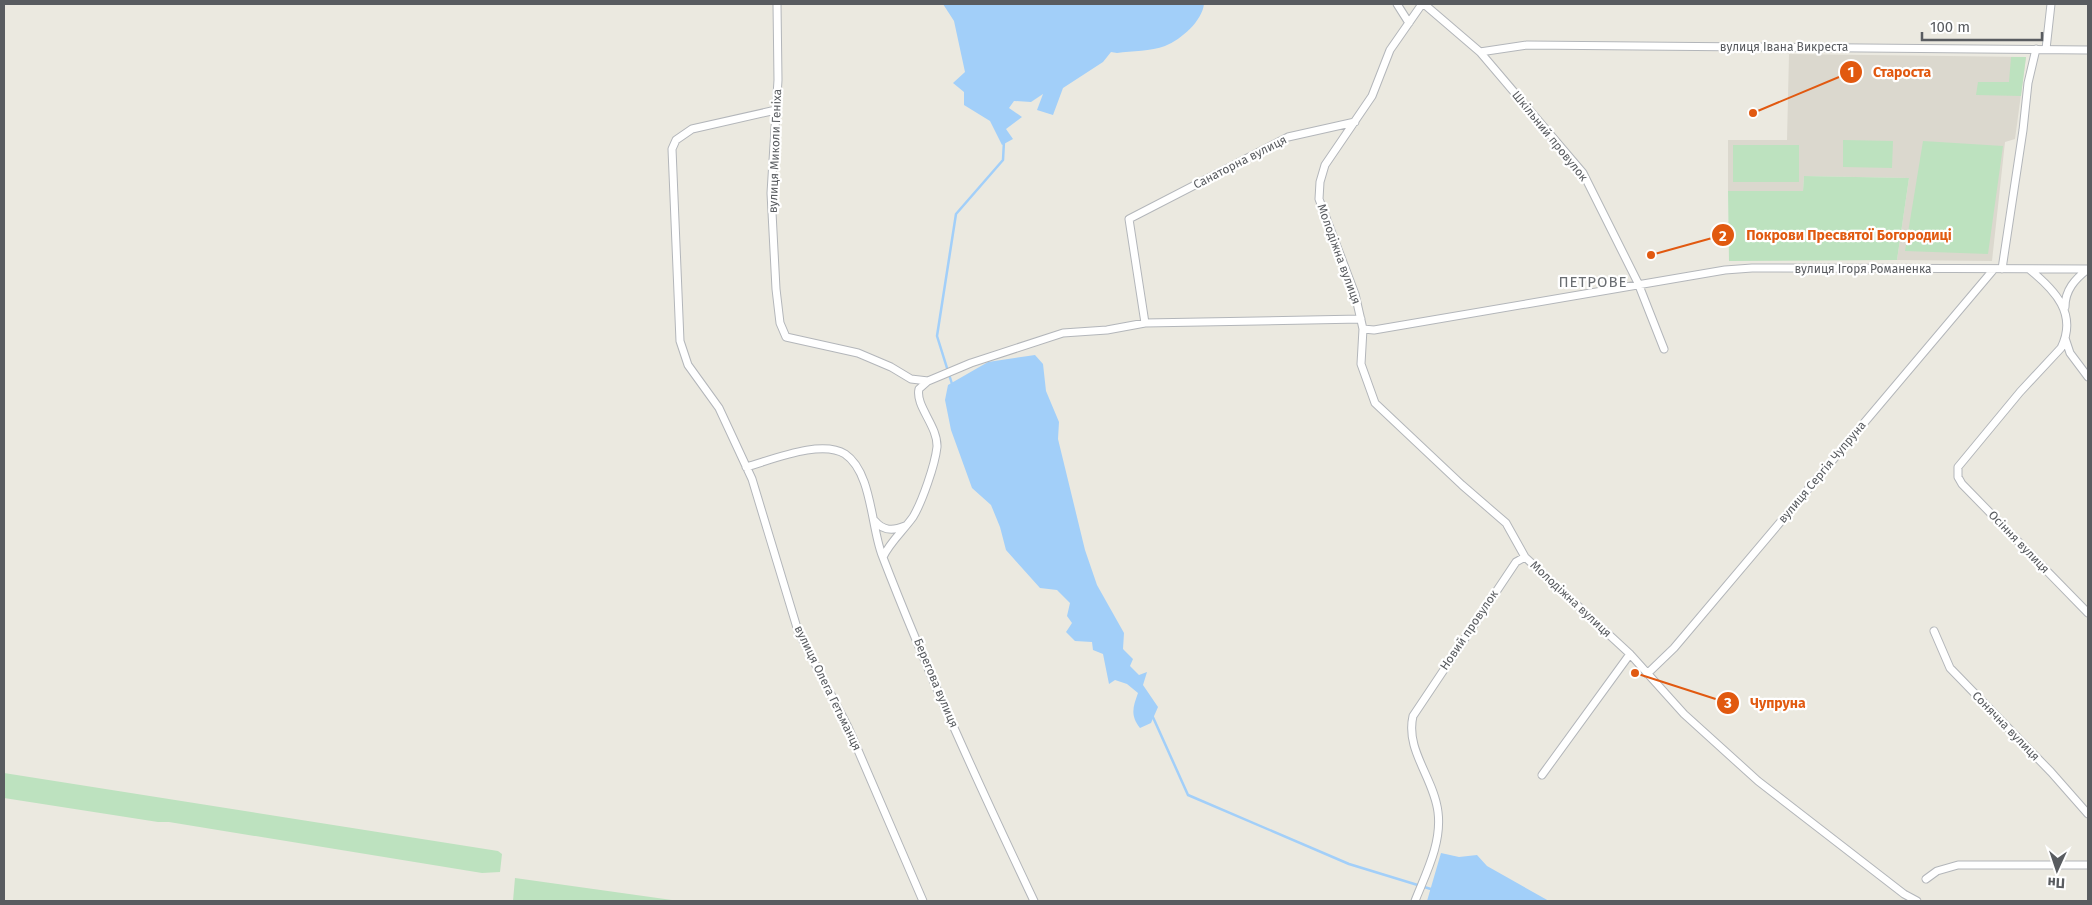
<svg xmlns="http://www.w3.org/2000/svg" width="2092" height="905" font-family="'Fira Sans',sans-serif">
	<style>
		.education { fill: #dbd8ce }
		.green { fill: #bde2bf }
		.water { fill: #a2cff9 }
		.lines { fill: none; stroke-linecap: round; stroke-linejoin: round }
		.stream { stroke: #a2cff9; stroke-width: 2.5 }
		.street-casing { stroke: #b3b6ba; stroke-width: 9 }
		.street { stroke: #fff; stroke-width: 7 }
		.labels { text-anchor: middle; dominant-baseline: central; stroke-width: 4.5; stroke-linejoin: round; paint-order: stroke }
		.street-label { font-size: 12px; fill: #595c60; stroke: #fff }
		.quarter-label { font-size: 15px; letter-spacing: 1px; fill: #6a6e72; stroke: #fff }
		.leader { fill: none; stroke: #e15910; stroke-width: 2 }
		.callout-dot { fill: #e15910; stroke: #fff; stroke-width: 2 }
		.mark-label { font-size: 15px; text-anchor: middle; font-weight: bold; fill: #fff }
		.callout-label { font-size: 14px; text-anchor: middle; font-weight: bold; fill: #e15910; stroke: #fff; stroke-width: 4.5; stroke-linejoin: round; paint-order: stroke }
	</style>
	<rect width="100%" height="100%" fill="#ebe9e0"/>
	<path class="education" d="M1789 54 2026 57 2015 139 2005 142 1992 261 1897 260 1909 178 1804 176 1803 191H1728V140H1787Z"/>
	<path class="green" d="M2011 57H2026L2021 96 1976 95 1978 82H2009Z
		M1843 140 1893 141 1892 168 1843 167Z
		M1923 141 2003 146 1988 254 1905 251Z
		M1733 145H1799V182H1733Z
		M1804 176 1909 178 1897 260 1729 261 1728 191H1803Z
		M4 773 498 851 502 854 500 872 482 873 169 822H158L4 798Z
		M515 878 679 901H513Z"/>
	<path class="water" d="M943 4H1204C1202 21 1182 39 1165 46 1151 51 1132 51 1117 53L1111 52 1103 62 1063 88 1053 115 1037 110 1043 94 1031 102 1014 101 1009 108 1022 117 1006 129 1013 139 1002 145 990 121 964 105V92L953 83 965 72 954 21Z
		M1035 355 1043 364 1046 391 1059 422 1058 439 1085 550 1097 585 1124 633 1123 649 1133 659 1130 666 1139 675 1147 672 1143 685 1158 707 1151 723 1140 728C1130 715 1133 707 1138 693L1127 684 1115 680 1109 684 1103 654 1093 650 1092 642 1075 641 1066 632 1072 623 1067 616 1070 603 1057 590 1040 588 1006 550 1000 527 991 505 972 488 951 430 945 400 948 385 988 362Z
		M1441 853 1459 857 1477 855 1487 866 1549 901H1427Z"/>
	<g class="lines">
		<path class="stream" d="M952 384 937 336 956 214 1003 160 1004 141
			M1152 715 1188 795 1349 864 1434 890"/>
		<g class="street-casing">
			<path id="street" d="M777 4 778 80 771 193 776 289 780 323 786 337 858 353 891 367 911 379 928 381 971 363 1063 333 1107 330 1145 323 1361 319
				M1397 4 1409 23
				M1422 4 1390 50 1372 96 1325 165 1320 182 1319 199 1355 294 1363 329 1361 364 1375 403 1462 485 1506 523 1525 557 1630 654 1684 714 1758 781 1904 894 1917 901
				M1424 4 1480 52 1583 173 1638 283 1664 349
				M2046 49 2051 4
				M1480 52 1527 45 2088 50
				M776 110 692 129 676 140 672 149 680 341 688 365 719 408 752 479 798 631 848 727 923 901
				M2002 269 2023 130 2028 83 2036 49
				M2029 269C2055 290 2078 314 2061 348L2020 392 1958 467V477L1962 484 2088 613
				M2065 307C2065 290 2075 279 2088 269
				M1145 323 1129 219 1288 137 1355 122
				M1363 329 1374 330 1725 270 1752 268 2088 269
				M2065 338 2070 353 2088 377
				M746 467C772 460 821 439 845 454 872 472 871 527 882 555 927 672 980 787 1034 901
				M875 521C883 531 893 531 905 526
				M883 557C890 542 903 531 913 517 922 502 935 465 937 447 938 426 915 406 919 389L928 381
				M1934 631 1950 668 2051 772 2088 814
				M1647 674 1674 648 1994 269
				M1542 775 1630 654
				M1926 879 1937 871 1958 865H2088
				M1415 901C1426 873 1442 843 1438 812 1434 778 1405 750 1413 716L1516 562 1525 557"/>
		</g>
		<use href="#street" class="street"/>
	</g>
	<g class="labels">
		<g class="street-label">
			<text x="1784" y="47">вулиця Івана Викреста</text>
			<text transform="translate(1550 136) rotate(51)">Шкільний провулок</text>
			<text transform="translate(775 151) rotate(-88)">вулиця Миколи Геніха</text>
			<text transform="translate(1240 162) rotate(-27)">Санаторна вулиця</text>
			<text transform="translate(1339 254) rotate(70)">Молодіжна вулиця</text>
			<text x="1863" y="269">вулиця Ігоря Романенка</text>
			<text transform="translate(1822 472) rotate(-50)">вулиця Сергія Чупруна</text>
			<text transform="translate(2019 542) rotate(46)">Осіння вулиця</text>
			<text transform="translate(1571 599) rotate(43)">Молодіжна вулиця</text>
			<text transform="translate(1469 630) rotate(-56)">Новий провулок</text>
			<text transform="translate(936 683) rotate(67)">Берегова вулиця</text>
			<text transform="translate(828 688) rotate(64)">вулиця Олега Гетьманця</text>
			<text transform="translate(2006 726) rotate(46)">Сонячна вулиця</text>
		</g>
		<g class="quarter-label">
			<text x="1593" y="282">ПЕТРОВЕ</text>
		</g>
	</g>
	<path class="leader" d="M1753 113L1851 72M1651 255L1723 235M1635 673L1728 703"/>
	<g class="callout-dot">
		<circle cx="1753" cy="113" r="5"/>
		<circle cx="1651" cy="255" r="5"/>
		<circle cx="1635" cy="673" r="5"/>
		<circle cx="1851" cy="72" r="12"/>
		<circle cx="1723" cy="235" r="12"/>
		<circle cx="1728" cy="703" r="12"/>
	</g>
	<g class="mark-label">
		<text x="1851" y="77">1</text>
		<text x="1723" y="241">2</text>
		<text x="1728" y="708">3</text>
	</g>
	<g class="callout-label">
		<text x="1902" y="77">Староста</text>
		<text x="1849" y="240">Покрови Пресвятої Богородиці</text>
		<text x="1778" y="708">Чупруна</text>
	</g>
	<rect width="2092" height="905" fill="none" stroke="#595c60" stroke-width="10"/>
	<g transform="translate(2057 870) rotate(183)" stroke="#ffffff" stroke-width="4" paint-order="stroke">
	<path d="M0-4L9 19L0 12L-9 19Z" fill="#595c60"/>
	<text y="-8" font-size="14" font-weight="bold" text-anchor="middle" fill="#595c60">Пн</text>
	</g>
	<path d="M1922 32v8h120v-8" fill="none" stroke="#595c60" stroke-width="2.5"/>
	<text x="1930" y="32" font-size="15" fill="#595c60" stroke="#ffffff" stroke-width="4" paint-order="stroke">100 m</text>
</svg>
